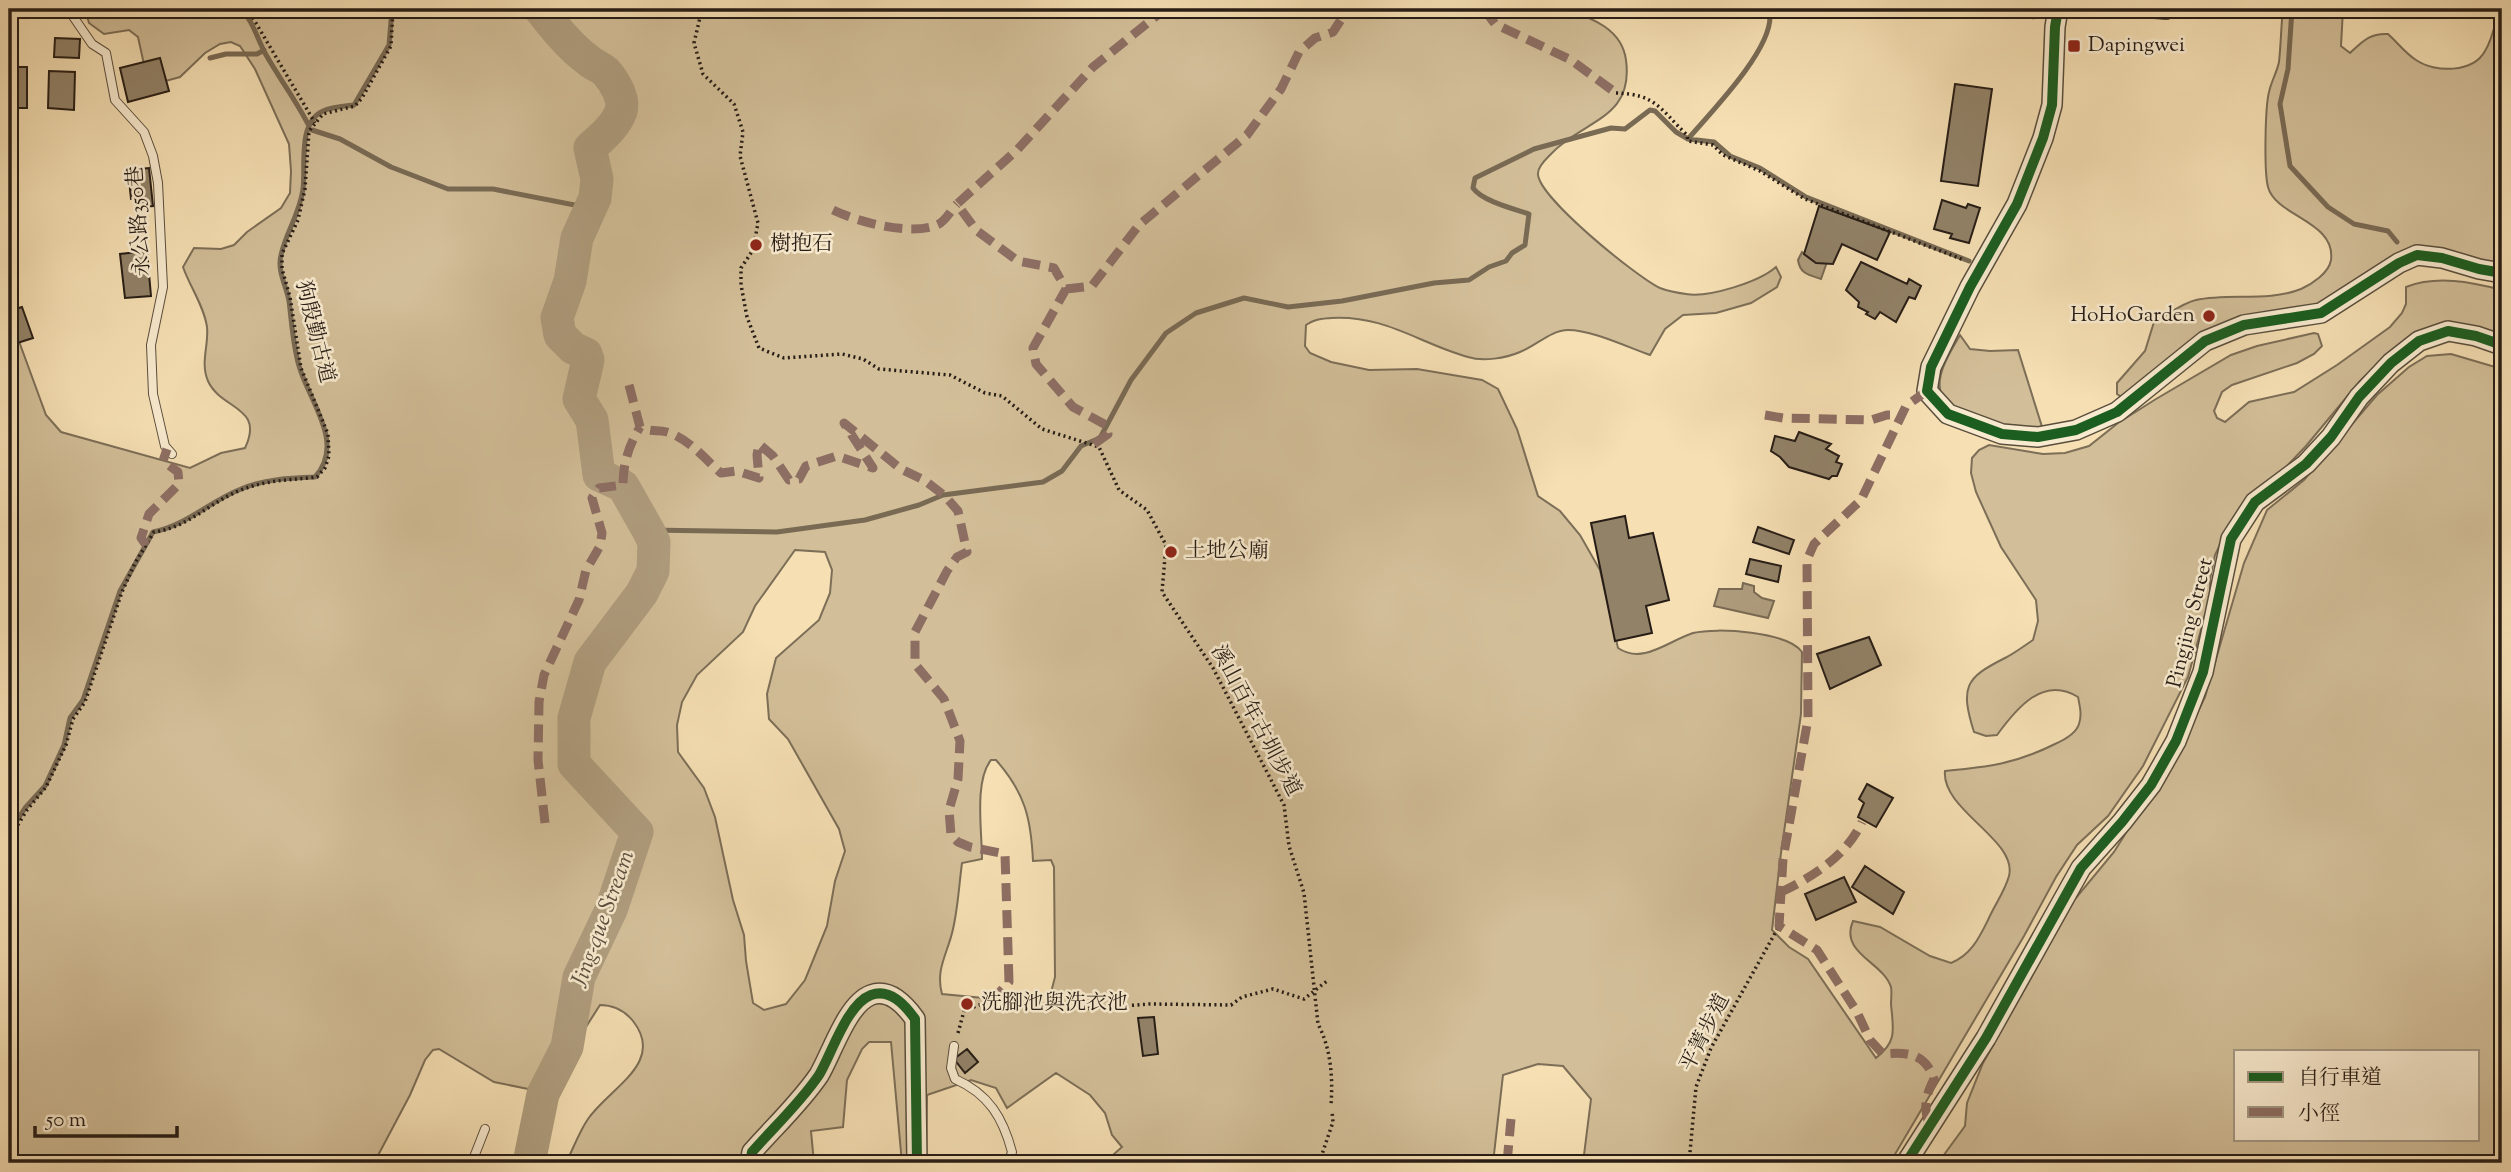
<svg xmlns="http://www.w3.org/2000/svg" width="2511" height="1172" font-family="'Sorts Mill Goudy','Noto Serif TC',serif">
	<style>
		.green { fill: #d2be98; stroke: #7c6e57; stroke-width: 2; fill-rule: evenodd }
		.water { fill: #af9d7e; stroke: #796a54; stroke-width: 2 }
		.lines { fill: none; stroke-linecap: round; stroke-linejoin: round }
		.stream { stroke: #796a54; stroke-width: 5 }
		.river { stroke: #af9d7e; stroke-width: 33 }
		.building { fill: #928268; stroke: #271d16; stroke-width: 2 }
		.service-casing { stroke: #5a4e3d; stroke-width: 10 }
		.minor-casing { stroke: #5a4e3d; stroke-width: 18 }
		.tertiary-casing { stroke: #5a4e3d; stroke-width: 22 }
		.path { stroke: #271d16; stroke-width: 3.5; stroke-dasharray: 2 3.5; stroke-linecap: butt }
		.service { stroke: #f8eace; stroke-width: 8 }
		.minor { stroke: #f8eace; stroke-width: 16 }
		.tertiary { stroke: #f8eace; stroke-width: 19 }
		.quiet { stroke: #8d6e63; stroke-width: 9; stroke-dasharray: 18 9; stroke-linecap: butt }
		.cycleway-casing { stroke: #f8eace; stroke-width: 15 }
		.cycleway { stroke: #1b5e20; stroke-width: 10 }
		.poi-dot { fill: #8f2418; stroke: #f8eace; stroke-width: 2.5 }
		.labels { text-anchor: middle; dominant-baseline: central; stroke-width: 5; stroke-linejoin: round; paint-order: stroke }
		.poi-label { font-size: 21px; fill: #271d16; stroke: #f8eace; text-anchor: start }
		.street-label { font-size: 21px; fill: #271d16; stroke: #f8eace }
		.water-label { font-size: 23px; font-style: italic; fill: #5d5040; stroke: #f8eace }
	</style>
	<rect width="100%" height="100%" fill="#f5dfb3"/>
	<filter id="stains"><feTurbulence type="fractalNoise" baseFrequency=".00286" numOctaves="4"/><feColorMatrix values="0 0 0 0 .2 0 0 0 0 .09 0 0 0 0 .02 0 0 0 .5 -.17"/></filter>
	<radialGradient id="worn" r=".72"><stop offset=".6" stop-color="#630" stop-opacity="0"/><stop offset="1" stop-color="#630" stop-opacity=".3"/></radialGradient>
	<path class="green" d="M85 9H1565C1592 18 1622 29 1626 60 1634 120 1583 119 1549 156 1545 160 1538 167 1538 173 1536 196 1638 278 1660 288 1668 291 1678 293 1686 294 1708 298 1759 282 1776 267L1781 277 1777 287 1751 303 1716 313 1683 315 1665 329 1650 355C1627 347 1592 330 1568 330 1551 330 1536 346 1520 352 1506 358 1483 362 1468 357 1418 343 1386 315 1331 318 1321 319 1314 319 1306 325L1305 346 1310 353 1331 362 1369 370 1417 369 1482 380 1498 389 1517 429 1538 496 1560 511 1580 535 1600 570 1618 648C1643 665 1668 641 1693 633 1717 627 1788 632 1802 652L1801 714 1781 853 1772 930 1789 947 1808 959 1876 1058C1898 1041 1893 1029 1891 1004 1891 999 1892 992 1891 987 1883 962 1839 953 1853 921L1880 927 1930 956 1951 963C1971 955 1979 938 1988 920 1994 906 2005 891 2009 876 2018 840 1941 810 1945 771 1988 767 2015 764 2055 744 2064 740 2076 734 2079 724 2082 715 2080 707 2078 697 2043 675 2016 709 1997 735L1986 736 1974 732C1960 687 1965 678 2005 658 2015 653 2024 646 2033 640L2038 621 2036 600 2001 547 1976 492 1971 473 1972 458 1979 450 1989 445 2043 454 2065 453 2089 446 2118 423 2156 399 2231 355 2257 346 2314 333 2318 334 2322 346 2314 354 2297 363 2232 385 2222 392 2214 411 2217 418 2225 422 2249 402 2294 392 2337 365 2390 327 2402 313 2406 304V287C2437 275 2471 282 2502 290V337L2485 332 2389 354 2360 381 2306 446 2228 528 2215 555 2210 579V597L2188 677 2143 766 2108 816 2077 845 2056 877 2024 936 1894 1156 1887 1163H1583L1591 1099 1563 1066 1538 1064 1503 1075 1493 1163H1104L1122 1147 1112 1135 1105 1113 1090 1095 1056 1073 1007 1108 996 1088 971 1080 927 1095 926 1163H902L891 1042H869L862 1049 847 1080 843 1127 811 1131 814 1163H566C573 1149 579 1132 588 1119 609 1088 666 1063 633 1021 624 1010 613 1005 600 1005L584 1030 577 1057 559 1081 538 1091 494 1082 439 1049 433 1050 425 1060 410 1095 374 1163H9V314L46 415 61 432 190 468 221 453 245 448C265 406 221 410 208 381 200 363 209 345 207 327 204 306 190 287 183 267L194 248 221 249 234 245 247 232 281 208 290 193 291 171 289 144 255 69 240 46 231 42 220 44 205 53 180 77 162 82 145 69 138 37 129 30 104 34 89 23ZM795 550 825 552 832 570 830 593 819 620 776 658 767 694 769 719 788 739 839 829 845 851 835 881 827 926 805 980 786 1004 764 1010 753 1003 746 961 744 935 733 900 715 817 704 788 678 752 677 725 682 702 697 675 743 632 755 606ZM991 760H996C1025 793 1031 818 1033 861L1051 860 1054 867 1055 977 1048 1004 942 994C935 969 948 953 953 929 958 908 959 885 962 863L982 859C982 831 974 781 991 760Z
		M2283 9H2343L2341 46 2350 53C2363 41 2370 33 2388 34 2397 42 2406 54 2416 60 2435 73 2473 73 2485 51 2493 38 2495 23 2499 9H2502V268L2407 250 2391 257 2332 302 2241 322 2123 398 2117 394V383L2145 351 2154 322C2166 316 2182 303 2196 300 2230 293 2268 302 2301 289 2312 284 2329 273 2331 260 2336 221 2276 217 2268 187 2264 172 2265 108 2269 92 2271 82 2277 72 2279 62 2281 44 2281 26 2283 9Z
		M1960 335 1970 349 1990 351 2018 350 2043 430C2030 429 2017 430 2004 428 1991 426 1948 409 1942 396 1933 377 1951 351 1960 335Z
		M2451 354 2502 369V1163H1938L1965 1126 1967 1103 1983 1063 2075 899 2114 852 2186 737 2205 697 2244 563 2267 510 2304 480 2377 395 2409 367 2427 356ZM2236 1051H2478V1139H2236Z"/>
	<path class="water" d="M1802 252 1813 261 1827 262 1821 279C1809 275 1800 274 1798 260Z
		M1743 583 1754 586V592L1762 598 1774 601 1768 618 1714 606 1719 589H1742Z"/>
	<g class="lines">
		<path class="stream" d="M241 9C253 21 257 38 265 53 279 78 296 100 309 126
			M2292 9 2288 69 2280 104 2290 166 2328 207 2354 224 2388 231 2397 242
			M210 58 226 54H257L264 50
			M312 130 340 139 391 167 448 189H493L590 208
			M1688 139C1711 112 1770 52 1770 17L1782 9
			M648 530 777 532 865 520 919 505 943 495 1043 482 1062 471 1081 446 1100 438 1131 380 1166 333 1196 313 1244 298 1288 307 1342 301 1434 283 1469 280 1489 267 1506 261 1512 253 1525 245 1529 214C1514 209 1482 201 1473 188L1475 178 1534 149 1611 128 1625 129 1650 110 1655 111 1676 132 1688 139 1714 142 1730 156 1760 168 1806 197 1969 261
			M9 833 25 808 45 786 64 745 70 718 83 700 120 591 153 532C187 525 210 501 241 489 265 479 289 478 315 477 345 444 311 404 300 369 293 348 292 324 289 301 286 285 277 271 281 255 286 232 300 213 303 189 306 166 297 123 323 111 332 107 345 106 354 105L389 45 392 9"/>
		<path class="river" d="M529 1163 543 1094 567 1047 579 977 611 910 637 832 574 764V718L590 662 642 593 653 571 654 542 648 530 623 486 599 475 592 420 579 399 588 360 586 354 573 348 560 335 557 318 570 281 577 238 595 198 597 179 590 148C601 138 616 126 621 111 625 99 614 81 606 72 601 67 593 65 588 60 570 47 554 27 540 9"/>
	</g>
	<path class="building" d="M55 38 80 39 79 58 54 57Z
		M160 58 169 91 128 102 120 68Z
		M9 67H27V108H9Z
		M49 71 75 72 74 110 48 108Z
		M1955 84 1992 89 1978 186 1941 181Z
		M149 168 153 206 143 207V198L131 199 128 170Z
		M1942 200 1966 208 1968 204 1980 208 1969 243 1950 238 1952 234 1934 229Z
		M1819 206 1890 232 1877 260 1842 244 1833 264 1816 263 1804 254Z
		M147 251 151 296 125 298 120 254Z
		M1861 262 1907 284 1909 279 1921 286 1915 299 1909 297 1896 322 1880 312 1875 319 1866 314 1868 312 1858 307 1859 302 1846 290Z
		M22 307 33 338 11 345 9 337V311Z
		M1799 432 1831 444 1826 449 1839 456 1836 462 1842 464 1837 476H1832L1829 479 1789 467 1780 457 1771 451 1775 436 1795 441Z
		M1625 516 1629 538 1653 533 1669 600 1646 606 1652 633 1615 641 1591 523Z
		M1758 527 1794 540 1789 554 1753 542Z
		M1750 559 1781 566 1778 582 1746 574Z
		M1869 637 1881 665 1830 689 1817 654Z
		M1867 784 1893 798 1876 827 1858 817 1864 803 1859 799Z
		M1865 866 1904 892 1893 914 1852 887Z
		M1844 877 1856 902 1816 920 1805 894Z
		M1154 1017 1158 1054 1143 1056 1138 1018Z
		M967 1049 978 1062 965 1073 954 1059Z"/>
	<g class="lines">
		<g class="service-casing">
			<path id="service" d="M68 9 92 44 106 53 115 100 144 132 153 156 158 183 163 287 151 345 153 394 165 446 172 454
				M954 1046 951 1068 955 1079C989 1094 1003 1118 1012 1152L1008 1163
				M468 1163 474 1157 485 1129"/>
		</g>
		<g class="minor-casing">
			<path id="minor" d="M2143 9 2166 11 2167 9"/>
		</g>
		<g class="tertiary-casing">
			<path id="tertiary" d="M2058 9 2055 27 2052 105 2043 138 2017 204 1970 287 1931 367 1927 391 1948 414 2002 434 2038 437 2076 430 2117 412 2205 341 2244 325 2321 313 2399 263 2417 255 2442 258 2479 269 2502 273
				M750 1163 752 1152C774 1127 800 1103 819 1075 832 1053 847 1004 871 995 890 988 905 1005 915 1019L917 1163
				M1906 1163 1986 1038 2081 868 2122 822 2151 785 2176 741 2203 672 2231 539 2255 502 2306 464 2331 437 2359 397 2391 363 2419 341 2448 331 2476 336 2502 345"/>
		</g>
		<path class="path" d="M702 9 694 43 703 74 734 104 743 132 740 156 758 223 753 250 741 268V285L747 317 759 348 784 358 842 354 863 359 879 369 950 375 985 393 1002 396 1042 429 1099 447 1119 490 1147 510 1166 545 1162 592 1213 668 1284 805 1289 846 1304 893 1318 1024C1331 1049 1333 1077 1331 1105
			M2012 9 2037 19
			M250 13 315 123
			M1616 93C1656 94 1660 109 1687 135L1688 141 1713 145 1723 155 1760 171 1805 199 1964 260
			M9 839 27 810 46 787 66 745 73 719 85 702 122 592 135 563 154 532C188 528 210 502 241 490 266 480 291 480 317 477L325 468 329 456 328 434 301 368 290 297 282 269V254L298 220 305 189 309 131 323 114 355 106 362 98 391 46 393 9
			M958 1033 964 1011 979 1005 1026 1007 1056 1005 1082 1009 1150 1004 1231 1005 1242 997 1273 989 1304 999 1327 981
			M1319 1163 1333 1122 1332 1111
			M1689 1163 1696 1087 1711 1048 1779 926"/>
		<use href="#service" class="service"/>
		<use href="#minor" class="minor"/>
		<use href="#tertiary" class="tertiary"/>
		<path class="quiet" d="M1484 9 1495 24 1571 60 1616 93
			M833 210C858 222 910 236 937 225 945 222 951 210 957 204
			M1066 289 1092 286 1139 225 1247 135 1281 89 1299 52 1315 38 1333 32 1348 9
			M629 385 640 427C653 433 657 429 667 432 688 438 705 459 721 473L737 471 759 478 757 455 759 444 773 456 789 480 799 479 806 466 837 456 873 468 844 423 901 469 924 480 945 496 958 511 967 552 957 557 947 571 915 632V664L944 699 960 741 958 779 949 810 951 835 958 842 970 847 1005 854 1009 982 988 1005
			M1927 391 1906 406 1861 500 1814 544 1807 560 1808 719 1783 859 1779 926 1817 950 1857 1012 1870 1040 1883 1054C1908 1052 1925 1053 1934 1079 1925 1097 1923 1108 1930 1127
			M1765 415 1783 418 1871 420 1887 415H1902
			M1094 444 1108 434 1106 425 1073 407 1036 364 1033 348 1066 289 1054 268 1018 261 976 230 957 204 1017 150 1093 67 1165 9
			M146 545 141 538 149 514 179 484 178 472 163 461 167 449
			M545 823 538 760 539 702 544 675 579 600 586 570 600 546 602 533 592 498 599 488 623 485C623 463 629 445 640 427
			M1781 892C1813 877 1847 855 1862 822
			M1507 1163 1511 1119"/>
		<g class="cycleway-casing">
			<path id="cycleway" d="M2058 9 2055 27 2052 105 2043 138 2017 204 1970 287 1931 367 1927 391 1948 414 2002 434 2038 437 2076 430 2117 412 2205 341 2244 325 2321 313 2399 263 2417 255 2442 258 2479 269 2502 273
				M750 1163 752 1152C774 1127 800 1103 819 1075 832 1053 847 1004 871 995 890 988 905 1005 915 1019L917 1163
				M1906 1163 1986 1038 2081 868 2122 822 2151 785 2176 741 2203 672 2231 539 2255 502 2306 464 2331 437 2359 397 2391 363 2419 341 2448 331 2476 336 2502 345"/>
		</g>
		<use href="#cycleway" class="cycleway"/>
	</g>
	<g class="poi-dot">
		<rect x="2067" y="39" width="14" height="14" rx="3.5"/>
		<circle cx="756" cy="245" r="7"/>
		<circle cx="2209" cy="316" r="7"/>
		<circle cx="1171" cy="552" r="7"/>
		<circle cx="967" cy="1004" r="7"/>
	</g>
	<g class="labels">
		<g class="poi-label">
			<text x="2088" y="46">Dapingwei</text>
			<text x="770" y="245">樹抱石</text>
			<text x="2195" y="316" text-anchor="end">HoHoGarden</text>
			<text x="1185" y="552">土地公廟</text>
			<text x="981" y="1004">洗腳池與洗衣池</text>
		</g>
		<g class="street-label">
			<text transform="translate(140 221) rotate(-94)">永公路350巷</text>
			<text transform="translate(314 332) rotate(76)">狗殷勤古道</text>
			<text transform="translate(2191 623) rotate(-76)">Pingjing Street</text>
			<text transform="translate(1255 721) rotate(62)">溪山百年古圳步道</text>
			<text transform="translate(1706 1033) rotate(-63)">平菁步道</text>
		</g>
		<g class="water-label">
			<text transform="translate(604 919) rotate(-70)">Jing-que Stream</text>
		</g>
	</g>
	<rect width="2511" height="1172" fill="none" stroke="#f5dfb3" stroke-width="35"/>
	<rect x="10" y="10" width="2490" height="1151" fill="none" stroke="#271d16" stroke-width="3.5"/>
	<rect x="18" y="18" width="2476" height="1137" fill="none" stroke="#271d16" stroke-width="2"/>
	<rect x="2234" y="1050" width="245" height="91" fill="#f8eace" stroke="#a49884" stroke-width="2"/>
	<rect x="2248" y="1072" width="35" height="10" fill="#1b5e20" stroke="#a49884" stroke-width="2"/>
	<text x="2298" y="1084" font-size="21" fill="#271d16">自行車道</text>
	<rect x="2248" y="1107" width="35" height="10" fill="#8d6e63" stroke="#a49884" stroke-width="2"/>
	<text x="2298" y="1120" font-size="21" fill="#271d16">小徑</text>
	<path d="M35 1126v10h142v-10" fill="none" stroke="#271d16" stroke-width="3.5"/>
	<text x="46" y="1126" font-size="21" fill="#271d16" stroke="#f8eace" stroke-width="5" paint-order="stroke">50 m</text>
	<rect width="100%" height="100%" filter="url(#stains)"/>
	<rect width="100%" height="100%" fill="url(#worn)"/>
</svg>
